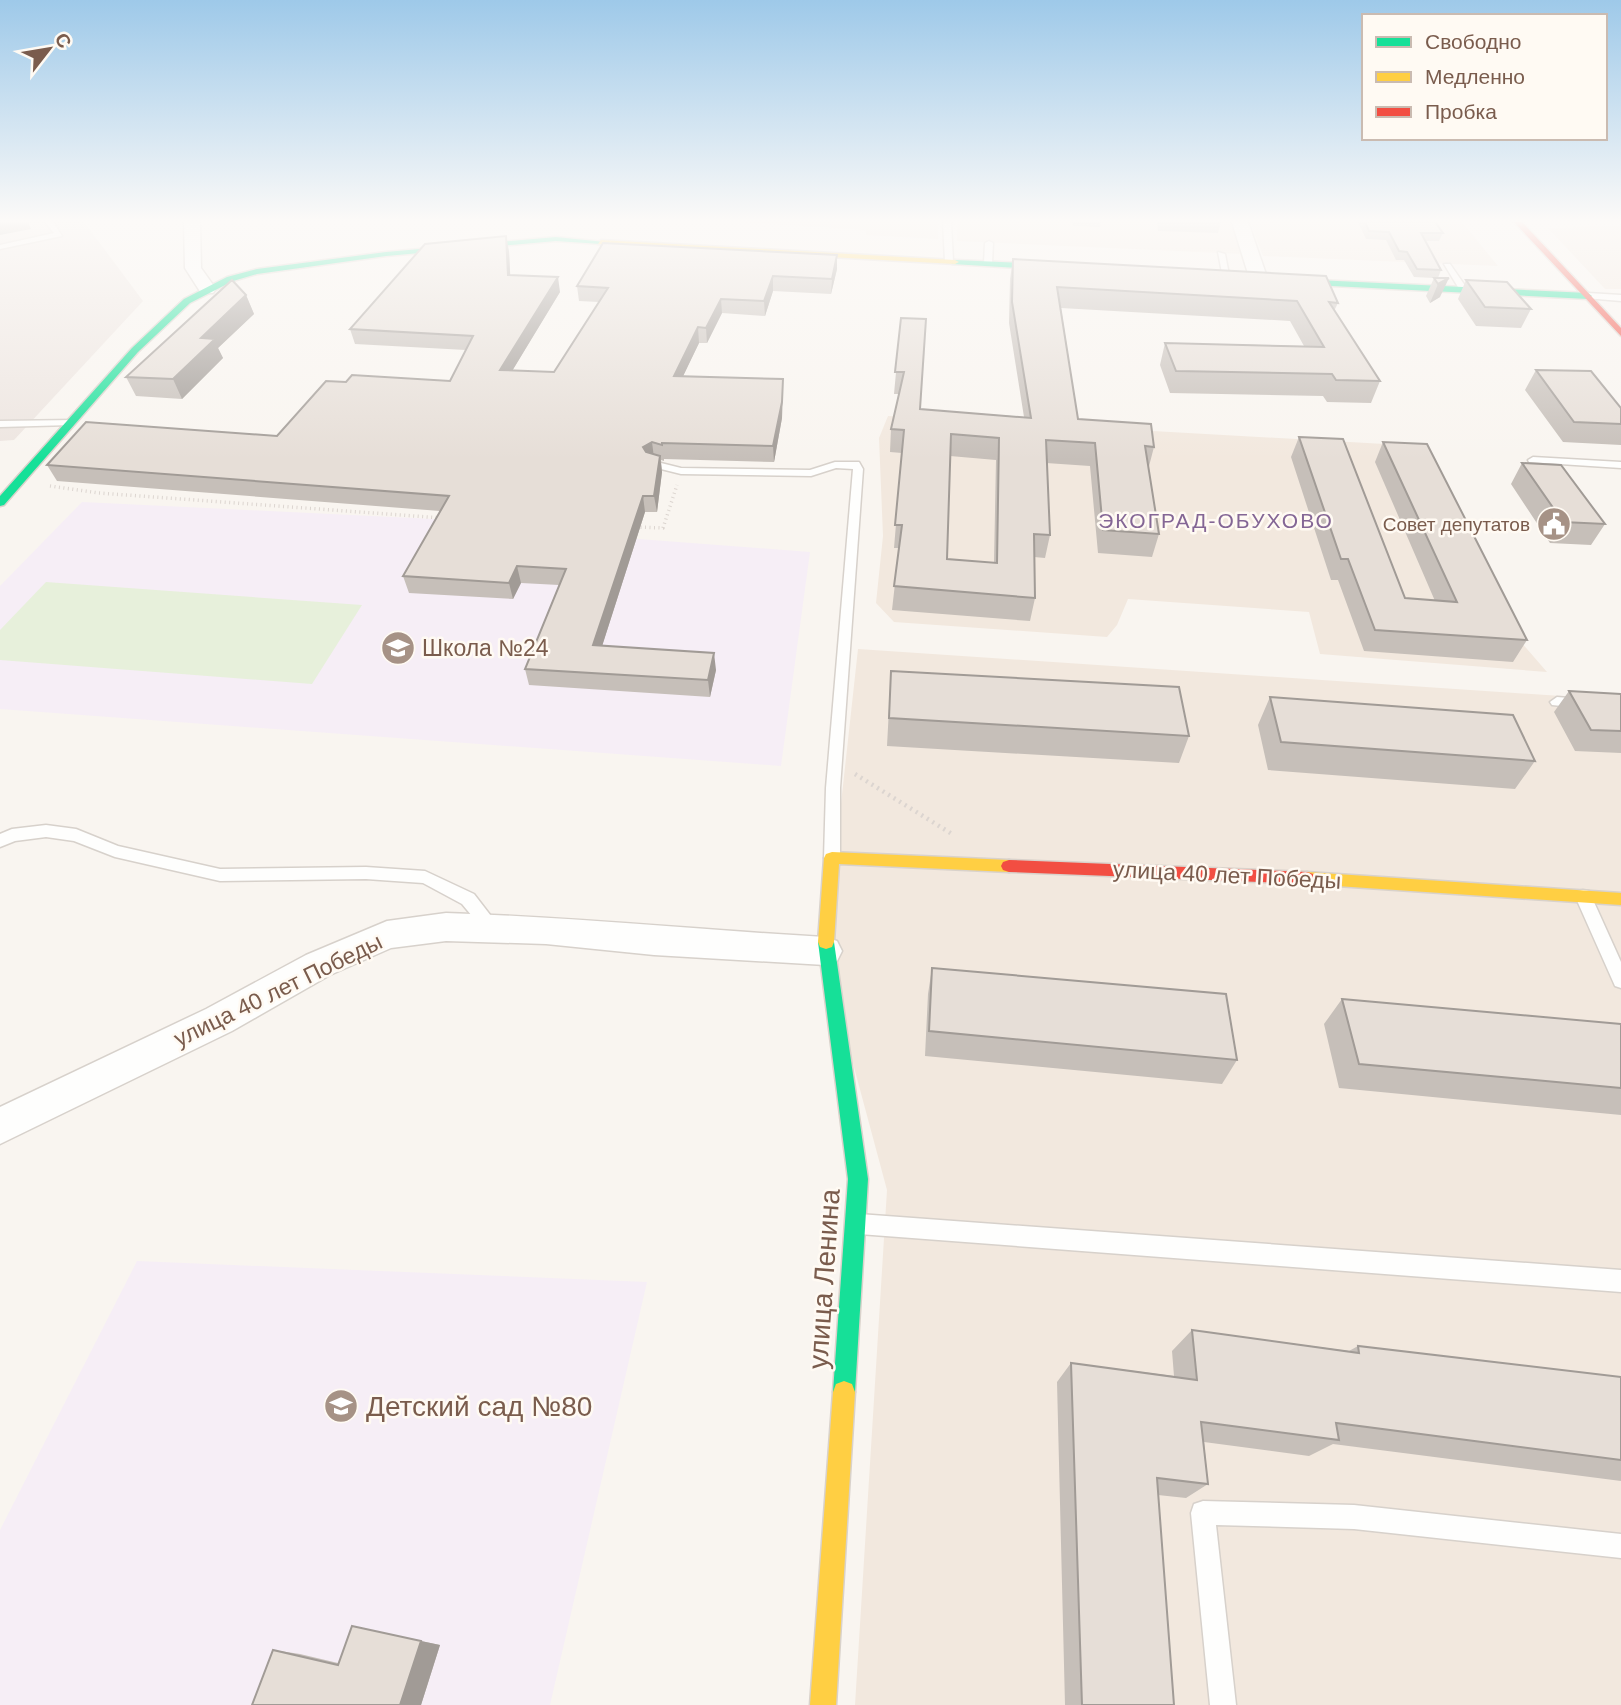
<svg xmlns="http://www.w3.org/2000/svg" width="1621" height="1705" font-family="Helvetica,sans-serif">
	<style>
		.residential { fill: #f2e8de }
		.industrial { fill: #ede5e0 }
		.education { fill: #f6eef6 }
		.green { fill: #e7f0db }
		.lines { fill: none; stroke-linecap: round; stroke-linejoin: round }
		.lane-casing { stroke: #d7d1cb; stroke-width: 3 }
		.street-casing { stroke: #d7d1cb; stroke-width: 3 }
		.fast-casing { stroke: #d9d2cb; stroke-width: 3 }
		.slow-casing { stroke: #d9d2cb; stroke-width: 3 }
		.jam-casing { stroke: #d9d2cb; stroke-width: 3 }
		.path-far1 { stroke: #dcd5d0; stroke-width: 3.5; stroke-dasharray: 1 3.5; stroke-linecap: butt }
		.path { stroke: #dcd5d0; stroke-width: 4.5; stroke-dasharray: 2 4.5; stroke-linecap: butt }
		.lane { fill: #fefefd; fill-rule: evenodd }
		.street { fill: #fefefd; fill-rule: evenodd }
		.fast { fill: #16e098; fill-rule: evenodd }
		.slow { fill: #ffcf43; fill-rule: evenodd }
		.jam { fill: #f24e42; fill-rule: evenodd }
		.wall { fill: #c6bfb9; fill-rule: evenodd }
		.shaded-wall { fill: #a19b96 }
		.building { fill: #e6ded7; stroke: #a19b96; stroke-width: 2; fill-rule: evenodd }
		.labels { text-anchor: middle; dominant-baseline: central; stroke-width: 5; stroke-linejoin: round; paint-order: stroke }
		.far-poi-label { font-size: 19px; fill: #7a5c4d; stroke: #fffaf3; text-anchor: end }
		.far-neighbourhood-label { font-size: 21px; letter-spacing: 2px; fill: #846695; stroke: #fffaf3 }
		.poi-label { font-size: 23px; fill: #7a5c4d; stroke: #fffaf3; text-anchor: start }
		.street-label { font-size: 23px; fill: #7a5c4d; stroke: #fffaf3 }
		.near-street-label { font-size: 28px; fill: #7a5c4d; stroke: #fffaf3 }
		.near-poi-label { font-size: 28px; fill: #7a5c4d; stroke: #fffaf3; text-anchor: start }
	</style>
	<rect width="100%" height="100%" fill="#f9f5f0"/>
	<path class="residential" d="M736 222H938V239L866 235V230Z
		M957 222H1232L1243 254 957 241Z
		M1250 222H1462L1498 266 1263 256Z
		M1621 226V289H1605L1548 228Z
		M888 416 1420 446 1520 641 1547 672 1320 654 1309 612 1128 599 1117 625 1107 637 894 622 876 603 883 536 879 438Z
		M858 649 1621 700V1705H855L887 1190 819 937 838 831Z"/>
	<path class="industrial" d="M0 222H84L143 301 14 440 0 441Z"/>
	<path class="education" d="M82 502 600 527 599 536 810 552 781 766 0 709V586Z
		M137 1261 647 1282 550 1705H0V1530Z"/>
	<path class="green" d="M46 582 362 605 312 684 0 660V630Z"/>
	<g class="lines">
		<g class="lane-casing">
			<path id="lane" d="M45 222H53L62 236 0 249V245L54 233Z
				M943 222H951L953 261 949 263 945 261Z
				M989 241 993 243 992 263 988 265 984 263 985 243Z
				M1218 252 1225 254 1230 280 1223 278Z
				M1444 264H1450L1468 290 1467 292H1461Z
				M1588 293 1621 295V301L1585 298V294Z
				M75 420 76 422 71 425 0 427V421Z
				M1533 457 1621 462V468L1529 462 1528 460Z
				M653 461 681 468 810 470 835 462H859L863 469 840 788V858L838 862H826L824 858 826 788 853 469 836 468 811 476 681 474 649 466 648 464Z
				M1557 697 1621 702V712L1552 705 1550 702Z
				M46 825 76 829 118 846 220 869 366 867 425 871 474 894 501 929 499 934 493 936 487 934 462 904 423 883 366 879 220 881 115 857 74 841 46 837 15 841 0 847V834L12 829Z
				M1583 890 1589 891 1621 962V988L1615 986 1575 896 1577 891Z
				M859 1214 1621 1270V1292L859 1234 852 1231 849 1224 852 1217Z
				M1203 1501 1354 1505 1621 1534V1558L1354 1529 1216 1525 1236 1705H1210L1191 1513 1194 1504Z"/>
		</g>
		<g class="street-casing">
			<path id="street" d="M184 222H200L201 268 216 289 213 293H201L185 268Z
				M1232 222H1248L1268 280 1265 284H1253L1250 280Z
				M446 913C573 917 699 930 825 937L837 941 842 951 837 961 825 965 654 955 546 944 446 941 391 948 330 975 232 1031 0 1144V1107L206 1009 306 955 387 921Z"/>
		</g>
		<g class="fast-casing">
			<path id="fast" d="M556 237 605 242 601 244 556 241 386 256 257 274 233 281 190 303 138 352 4 505 0 506V496L132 348 184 299 227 277 257 269 386 252Z
				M955 260 1065 265 1069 268 1065 271 952 264 951 262Z
				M1275 278 1588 293 1592 296 1588 299 1272 283V279Z
				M826 935 832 937 834 942 868 1179 855 1392 852 1400 844 1403 836 1400 833 1392 848 1179 818 942 820 937Z"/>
		</g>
		<g class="slow-casing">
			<path id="slow" d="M601 240 955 260 959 262 955 264 598 244Z
				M832 852 1009 860 1015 862 1017 866 1015 870 1009 872 839 864 834 942 832 947 826 949 820 947 818 942 824 858 826 854Z
				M1307 872 1621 893V905L1307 884 1301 882 1299 878 1301 874Z
				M844 1381 852 1384 855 1392 836 1705H810L833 1392 836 1384Z"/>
		</g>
		<g class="jam-casing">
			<path id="jam" d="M1514 222H1522L1621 328V336Z
				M1009 860 1307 872 1313 874 1315 878 1313 882 1307 884 1009 872 1003 870 1001 866 1003 862Z"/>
		</g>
		<path class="path-far1" d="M50 486 99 493 442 518
			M636 527 663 528 677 485"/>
		<path class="path" d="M855 774 952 834"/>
		<use href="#lane" class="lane"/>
		<use href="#street" class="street"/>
		<use href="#fast" class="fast"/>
		<use href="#slow" class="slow"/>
		<use href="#jam" class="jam"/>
	</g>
	<path class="wall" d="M1072 222H1101L1100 227 1073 226Z
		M1157 222H1221L1218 233 1158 231Z
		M1358 222H1435L1443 233 1439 241H1425L1441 270 1438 278 1440 297 1430 303 1426 296 1434 278 1414 277 1404 260H1396L1386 240 1366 239Z
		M509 251 510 275 560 292 512 371 554 372 599 302 579 301 577 286 837 269 831 294 773 291 765 316 722 313 707 343H699L683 376 783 379 782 418 774 462 664 459V461L661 460 662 472 657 512H645L602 646 716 670 710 697 529 685 525 669 559 585 521 583 513 599 409 593 403 576 440 511 57 481 47 465 277 436 346 382 450 381 466 350 355 344 350 329Z
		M1013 259 1338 303 1334 311 1380 381 1371 403 1327 402 1323 396 1170 393 1160 365 1165 343 1304 346 1290 321 1061 308 1078 419 1154 447 1148 470 1159 534 1152 557 1098 553 1090 466 1046 463 1050 535 1045 558 1034 557 1035 598 1030 621 892 610 899 548H894L902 453 890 452 891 429 899 394H894L901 318 920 409 1024 417 1009 323 1010 279ZM950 456 996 460 994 563 947 559Z
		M1466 280 1531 309 1521 328 1476 326 1458 299Z
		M246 295 254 314 218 348 223 358 182 399 136 396 126 377Z
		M1536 370 1621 408V445L1563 442 1525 390Z
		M1299 437 1405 598 1435 601 1375 462 1383 442 1527 640 1513 662 1364 651 1338 580H1331L1291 457Z
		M1522 463 1605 524 1591 545 1550 543 1511 484Z
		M891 671 1189 736 1179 763 887 746Z
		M1569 691 1621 694V753L1575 751 1554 712Z
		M1270 697 1535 761 1515 789 1268 770 1258 725Z
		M932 968 1237 1060 1222 1084 925 1056 928 994Z
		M1342 999 1621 1024V1115L1339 1088 1324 1024Z
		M1192 1330 1349 1351 1358 1346 1621 1377V1481L1333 1444 1309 1456 1204 1442 1208 1484 1186 1498 1158 1495 1174 1705H1065L1057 1382 1071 1363 1174 1376 1172 1351Z
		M421 1641 440 1645 421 1705 273 1650 300 1654 338 1663Z"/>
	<path class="shaded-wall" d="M0 222H28L31 229 0 235Z
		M506 236 509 251 511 290 508 275Z
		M837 255V269L831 294 832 279Z
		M773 276V291L765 316 764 301Z
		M558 277 560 292 503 386 500 370Z
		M1449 278 1440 297 1430 303 1438 284Z
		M246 295 254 314 218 348 223 358 182 399 173 379 201 338Z
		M721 299 722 313 707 343 706 328Z
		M698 327 699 343 676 391 674 376Z
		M783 379 782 418 774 462 773 446Z
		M652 442 654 458 645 463 643 447Z
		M660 456 662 472 657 512 654 496Z
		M643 496 645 512 597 662 593 645Z
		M517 566 521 583 513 599 509 583Z
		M714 653 716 670 710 697 708 680Z
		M421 1641 440 1645 421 1705H400Z"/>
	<path class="building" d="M1365 222H1435L1443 233H1421L1441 270 1417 269 1407 252 1399 251 1389 232 1369 231Z
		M506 236 508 275 558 277 500 370 554 372 608 288 577 286 603 243 837 255 832 279 773 276 764 301 721 299 706 328 698 327 674 376 783 379 782 402 773 446 662 443V445L652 442 643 447 646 452 660 456 654 496H643L593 645 714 653 708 680 525 669 566 569 517 566 509 583 403 576 449 496 47 465 86 422 277 436 326 381 346 382 352 375 450 381 473 336 350 329 425 244Z
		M1013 259 1326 276 1338 303 1329 302 1380 381 1336 380 1332 374 1176 371 1165 343 1324 347 1297 301 1057 287 1078 419 1151 424 1154 447 1145 446 1159 534 1103 530 1095 443 1046 440 1050 535 1034 534 1035 598 894 586 902 525H895L904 430 891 429 904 372H895L901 318 926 319 920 409 1031 418 1012 302ZM951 434 999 438 997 563 947 559Z
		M1434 278H1449L1438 284Z
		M232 280 246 295 201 338 215 339 173 379 126 377Z
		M1466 280 1507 282 1531 309 1485 307Z
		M1536 370 1591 371 1621 408V424L1574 422Z
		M1299 437 1343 439 1405 598 1457 602 1383 442 1427 444 1527 640 1375 630 1348 559H1341Z
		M1522 463 1561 465 1605 524 1563 522Z
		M891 671 1179 687 1189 736 889 718Z
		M1569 691 1621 694V731L1591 730Z
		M1270 697 1513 715 1535 761 1281 742Z
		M932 968 1226 994 1237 1060 929 1031Z
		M1342 999 1621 1024V1088L1359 1064Z
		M1192 1330 1359 1353 1358 1346 1621 1377V1460L1336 1423 1339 1440 1201 1422 1208 1484 1157 1478 1174 1705H1082L1071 1363 1197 1380Z
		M352 1626 421 1641 400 1705H252L273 1650 338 1665Z"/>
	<linearGradient id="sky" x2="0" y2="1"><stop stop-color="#9ec9e9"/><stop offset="0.48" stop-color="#fcfaf8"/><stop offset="1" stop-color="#fcfaf8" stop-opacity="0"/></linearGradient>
	<rect width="1621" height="460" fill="url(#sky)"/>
	<defs>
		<g id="civic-disc" transform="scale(1.75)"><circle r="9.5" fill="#a69286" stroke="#fffaf3"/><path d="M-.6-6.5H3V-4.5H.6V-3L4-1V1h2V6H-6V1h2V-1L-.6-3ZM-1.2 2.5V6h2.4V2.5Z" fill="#fff"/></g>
		<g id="school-disc" transform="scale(1.75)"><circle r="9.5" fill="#a69286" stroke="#fffaf3"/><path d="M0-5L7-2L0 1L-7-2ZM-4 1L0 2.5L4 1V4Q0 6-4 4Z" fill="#fff"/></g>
	</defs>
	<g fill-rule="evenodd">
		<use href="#civic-disc" x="1554" y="524"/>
		<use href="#school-disc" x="398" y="648"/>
		<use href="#school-disc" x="341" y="1406"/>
	</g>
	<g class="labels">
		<g class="far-poi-label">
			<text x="1530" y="524">Совет депутатов</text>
		</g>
		<g class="far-neighbourhood-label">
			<text x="1216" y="520">ЭКОГРАД-ОБУХОВО</text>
		</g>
		<g class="poi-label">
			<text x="422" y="648">Школа №24</text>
		</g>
		<g class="street-label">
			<text transform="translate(1227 875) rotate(3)">улица 40 лет Победы</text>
			<text transform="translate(278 990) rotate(-26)">улица 40 лет Победы</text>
		</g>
		<g class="near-street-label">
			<text transform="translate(824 1279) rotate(-86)">улица Ленина</text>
		</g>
		<g class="near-poi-label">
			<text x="366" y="1406">Детский сад №80</text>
		</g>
	</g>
	<rect x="1362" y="14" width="245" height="126" fill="#fffaf3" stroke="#cabbb1" stroke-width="2"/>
	<rect x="1376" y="37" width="35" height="10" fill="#16e098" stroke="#cabbb1" stroke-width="2"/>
	<text x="1425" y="49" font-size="21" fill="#7a5c4d">Свободно</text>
	<rect x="1376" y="72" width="35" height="10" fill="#ffcf43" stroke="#cabbb1" stroke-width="2"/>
	<text x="1425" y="84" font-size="21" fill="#7a5c4d">Медленно</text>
	<rect x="1376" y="107" width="35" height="10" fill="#f24e42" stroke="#cabbb1" stroke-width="2"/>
	<text x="1425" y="119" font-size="21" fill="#7a5c4d">Пробка</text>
	<g transform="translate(49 49) rotate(59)" stroke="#fffaf3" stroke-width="5" paint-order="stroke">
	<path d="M0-5L12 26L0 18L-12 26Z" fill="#7a5c4d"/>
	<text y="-10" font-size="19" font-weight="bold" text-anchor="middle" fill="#7a5c4d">С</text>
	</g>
</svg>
